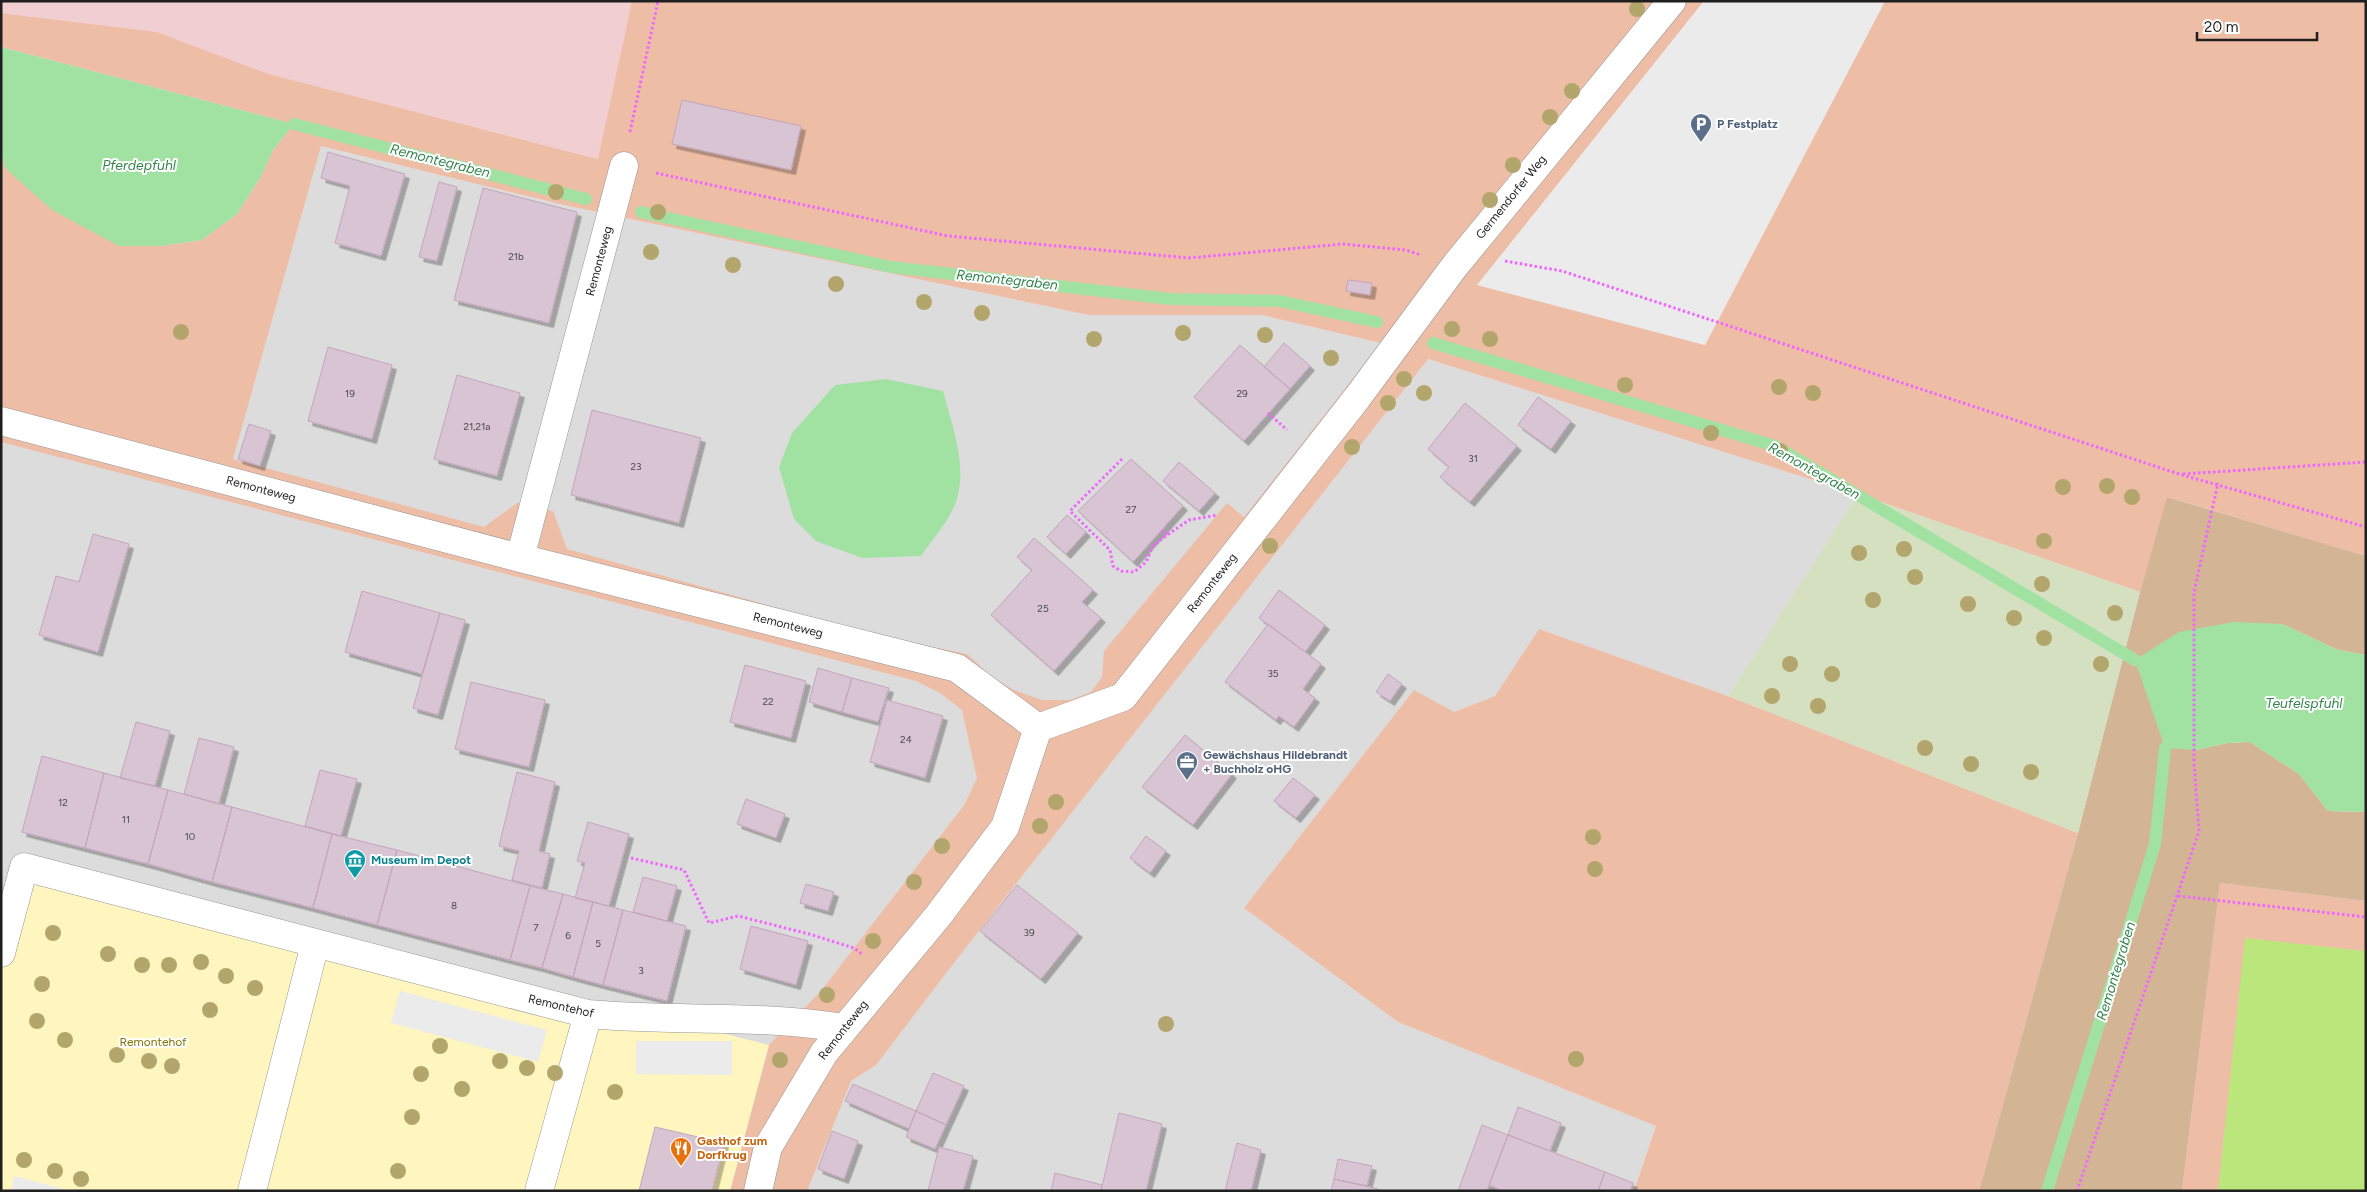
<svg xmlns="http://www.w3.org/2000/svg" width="2367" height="1192" font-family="Figtree,sans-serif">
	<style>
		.residential { fill: #dddcdd }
		.farmland { fill: #f1ced2 }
		.grass { fill: #eebda6; fill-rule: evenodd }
		.forest { fill: #d3b596 }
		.wetland { fill: #d5e0c0 }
		.park { fill: #fef6be }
		.pitch { fill: #bae67c }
		.parking { fill: #ebebeb }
		.water { fill: #a1e2a3 }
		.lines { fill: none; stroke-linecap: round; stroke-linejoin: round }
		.stream { stroke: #a1e2a3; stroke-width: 12 }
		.building { fill: #d8c4d3; stroke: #c3a5bc; filter: url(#shadow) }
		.minor-casing { stroke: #969696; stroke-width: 29 }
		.path { stroke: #f067ff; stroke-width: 3; stroke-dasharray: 2.5 2.5; stroke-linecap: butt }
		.minor { stroke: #fff; stroke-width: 28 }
		.tree { fill: #b3a66c }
		.labels { text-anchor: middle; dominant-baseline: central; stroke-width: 4; stroke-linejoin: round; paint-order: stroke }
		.number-label { font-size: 10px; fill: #4d484c }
		.service-label { font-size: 12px; font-weight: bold; fill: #4e5e75; stroke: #fff; text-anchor: start }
		.street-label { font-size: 12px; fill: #1f1f1f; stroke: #fff }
		.culture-label { font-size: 12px; font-weight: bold; fill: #0d838f; stroke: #fff; text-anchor: start }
		.park-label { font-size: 12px; fill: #817304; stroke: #fff }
		.food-label { font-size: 12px; font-weight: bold; fill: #c56008; stroke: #fff; text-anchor: start }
		.water-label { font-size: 14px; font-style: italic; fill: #34854c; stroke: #fff }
	</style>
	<defs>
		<filter id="shadow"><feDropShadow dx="4.5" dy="4.5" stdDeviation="0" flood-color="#0004"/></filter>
	</defs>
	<rect width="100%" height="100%" fill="#f0e4eb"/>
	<path class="residential" d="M321 146 564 205 1089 315H1262L1381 343 1428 359 1858 494 1728 696 1539 629 1495 696 1454 712 1398 1022 1656 1126 1634 1191H730L769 1045 16 854 1 907V401L233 459Z"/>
	<path class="farmland" d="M1 1H632L599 159 269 74 157 32 1 13Z"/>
	<path class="grass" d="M632 1H1704L1478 285 1705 345 1885 1H2366V556L2168 497 2140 592 1858 494 1428 359 960 955 876 1065 851 1081 807 1191H730L769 1045 821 991 965 804 977 778 962 710 940 693 916 681 1 442V150L5 168 119 246H161L202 240 237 214 260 178 273 150 294 124 1 47V13L157 32 269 74 598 159ZM321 146 564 205 1089 315H1262L1381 343 1244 517 1227 503 1104 651 1102 677 1091 692 1070 700H1042L1014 690 991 676 967 654 879 636 567 549 553 511 517 503 484 527 233 459Z
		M1539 629 1728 696 2078 833 1979 1191H1634L1656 1126 1398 1022 1244 908 1414 690 1454 712 1495 696Z
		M2220 883 2366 901V1191H2182Z"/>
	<path class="forest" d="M2167 497 2366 556V655L2338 650 2282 624 2196 750 2227 743 2250 742 2299 774 2328 811 2366 812V901L2220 883 2182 1191H1979L2078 833 2140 592Z"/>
	<path class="wetland" d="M1858 494 2140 592 2078 833 1728 696Z"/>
	<path class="park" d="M16 854 769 1045 730 1191H1V907Z"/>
	<path class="pitch" d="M2245 938 2366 951V1191H2218Z"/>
	<path class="parking" d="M1704 1H1885L1705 345 1477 285Z
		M400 991 547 1030 538 1062 391 1023Z
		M636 1041H732V1075L636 1074Z
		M15 1176 71 1191H17L11 1189Z"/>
	<path class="water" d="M1 47 294 124 273 150 260 178 237 214 202 240 161 246H119L52 210 5 168 1 150Z
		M886 379 943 391C953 429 971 474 952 511 944 527 931 541 921 556L862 558 816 541 794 519 779 467 792 433 835 385Z
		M2234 622 2282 624 2338 650 2366 655V812L2328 811 2299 774 2250 742 2227 743 2196 750 2165 748 2135 660 2179 632Z"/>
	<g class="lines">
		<path class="stream" d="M294 124 586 199
			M641 212 891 267 1171 299 1280 301 1377 322
			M1433 343 1775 446 2135 660
			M2047 1191 2155 844 2165 748"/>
	</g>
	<path class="building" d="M682 100 801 126 791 170 672 144Z
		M328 152 405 174 381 256 335 243 350 186 321 178Z
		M439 182 457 187 437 261 419 257Z
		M483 188 577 212 549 323 454 300Z
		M1348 280 1372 283 1370 295 1346 291Z
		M1284 343 1310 366 1290 389 1264 367Z
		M1240 345 1290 389 1244 441 1194 397Z
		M328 347 392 365 372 439 308 421Z
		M457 375 520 393 497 476 434 459Z
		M1538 397 1571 421 1551 449 1518 425Z
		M1465 403 1517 446 1470 502 1440 477 1449 467 1428 449Z
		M592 410 701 438 679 523 571 495Z
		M249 424 271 431 260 466 238 459Z
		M1131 459 1183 506 1133 562 1078 511Z
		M1179 462 1215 493 1199 511 1163 481Z
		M1067 515 1086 532 1066 554 1047 537Z
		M93 534 129 544 98 652 39 635 56 576 79 582Z
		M1034 538 1093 590 1082 602 1101 618 1054 671 991 615 1032 570 1017 557Z
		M1279 590 1325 625 1305 652 1259 618Z
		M362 591 440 613 422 674 345 652Z
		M440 613 465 620 438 715 413 708Z
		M1268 624 1321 664 1303 689 1315 698 1294 727 1279 716 1276 720 1225 682Z
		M745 665 806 681 791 738 730 722Z
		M818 668 852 678 842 712 809 702Z
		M1388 674 1402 684 1390 701 1376 692Z
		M852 678 889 688 878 722 842 712Z
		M471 682 545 700 529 767 455 749Z
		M887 700 943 716 925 778 870 762Z
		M136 722 170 731 155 786 120 778Z
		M1185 735 1232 774 1193 825 1142 787Z
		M199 738 234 747 219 804 184 794Z
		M42 756 104 773 85 848 22 832Z
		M320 770 357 779 341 836 305 826Z
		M517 772 555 782 539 851 550 854 542 888 512 880 519 851 499 846Z
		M104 773 168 790 148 864 85 848Z
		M1293 778 1315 795 1296 818 1274 801Z
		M168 790 232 807 212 882 148 864Z
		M746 799 785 814 776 838 737 824Z
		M232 807 332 834 313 908 212 882Z
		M588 822 629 834 609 906 575 898 585 863 577 861Z
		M332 834 397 850 377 925 313 908Z
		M1146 836 1166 851 1150 873 1130 858Z
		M397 850 530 886 510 960 377 925Z
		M643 877 677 886 667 921 633 912Z
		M806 884 834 892 828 911 800 903Z
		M1017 885 1078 933 1041 979 980 931Z
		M530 886 563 894 542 968 510 960Z
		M563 894 593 902 573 977 542 968Z
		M593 902 623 910 603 985 573 977Z
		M623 910 686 926 667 1001 603 985Z
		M751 926 808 941 796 985 740 969Z
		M933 1073 964 1086 946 1125 916 1111Z
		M853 1084 916 1111 909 1129 845 1101Z
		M1518 1107 1561 1123 1550 1151 1508 1135Z
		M916 1111 946 1125 935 1149 906 1137Z
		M1119 1113 1162 1124 1146 1191H1101Z
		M1482 1125 1508 1135 1487 1191H1458Z
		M655 1127 724 1143 712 1191H639Z
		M832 1131 858 1141 844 1179 818 1169Z
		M1508 1135 1605 1172 1598 1191H1503L1489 1185Z
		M1237 1143 1261 1150 1251 1191H1225Z
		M939 1147 973 1156 963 1191H928Z
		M1338 1159 1372 1166 1367 1186 1334 1179Z
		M1605 1172 1633 1183 1630 1191H1598Z
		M1055 1173 1102 1185 1101 1191H1051Z
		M1334 1179 1378 1189V1191H1331Z"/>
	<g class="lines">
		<g class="minor-casing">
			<path id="minor" d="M1 421 520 558 957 668 1038 728
				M520 558 624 166
				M1038 728 1123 697 1357 398 1454 267 1672 1
				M1 953 24 867 588 1014C673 1022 759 1014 843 1028
				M252 1191 315 944
				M539 1191 588 1014
				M758 1191 768 1147 824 1053 938 916 1005 827 1038 728"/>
		</g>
		<path class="path" d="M630 132 658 1
			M656 173 948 236 1189 258 1343 244 1406 250 1421 255
			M1505 261 1562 271 2179 474 2366 527
			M1268 413 1287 430
			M1122 459 1070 511 1110 550 1113 566 1121 571 1134 572 1146 562 1153 546 1167 535 1189 520 1217 515
			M2183 474 2366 462
			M1162 530 1167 535
			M631 858 684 870 709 923 738 916 809 934 854 948 862 954
			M2178 896 2366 917
			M2077 1191 2199 831 2194 763V592L2218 483"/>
		<use href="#minor" class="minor"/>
	</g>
	<g class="tree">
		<circle cx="1637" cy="9" r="8"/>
		<circle cx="1572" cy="91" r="8"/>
		<circle cx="1550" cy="117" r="8"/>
		<circle cx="1513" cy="165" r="8"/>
		<circle cx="556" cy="192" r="8"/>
		<circle cx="1490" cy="200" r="8"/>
		<circle cx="658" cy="212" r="8"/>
		<circle cx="651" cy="252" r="8"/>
		<circle cx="733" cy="265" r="8"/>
		<circle cx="836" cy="284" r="8"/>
		<circle cx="924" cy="302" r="8"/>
		<circle cx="982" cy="313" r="8"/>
		<circle cx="1452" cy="329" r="8"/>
		<circle cx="181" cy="332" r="8"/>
		<circle cx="1183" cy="333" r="8"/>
		<circle cx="1265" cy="335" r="8"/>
		<circle cx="1094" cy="339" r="8"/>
		<circle cx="1490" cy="339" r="8"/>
		<circle cx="1331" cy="358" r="8"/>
		<circle cx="1404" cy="379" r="8"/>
		<circle cx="1625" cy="385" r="8"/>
		<circle cx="1779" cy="387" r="8"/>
		<circle cx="1424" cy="393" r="8"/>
		<circle cx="1813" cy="393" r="8"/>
		<circle cx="1388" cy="403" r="8"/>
		<circle cx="1711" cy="433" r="8"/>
		<circle cx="1352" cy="447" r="8"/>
		<circle cx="1780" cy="451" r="8"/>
		<circle cx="2107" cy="486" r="8"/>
		<circle cx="2063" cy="487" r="8"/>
		<circle cx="2132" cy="497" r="8"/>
		<circle cx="2044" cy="541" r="8"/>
		<circle cx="1270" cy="546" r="8"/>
		<circle cx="1904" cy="549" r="8"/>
		<circle cx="1859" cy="553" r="8"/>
		<circle cx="1915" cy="577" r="8"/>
		<circle cx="2042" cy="584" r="8"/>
		<circle cx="1873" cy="600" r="8"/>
		<circle cx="1968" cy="604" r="8"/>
		<circle cx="2115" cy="613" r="8"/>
		<circle cx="2014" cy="618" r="8"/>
		<circle cx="2044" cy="638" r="8"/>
		<circle cx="1790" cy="664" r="8"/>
		<circle cx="2101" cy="664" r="8"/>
		<circle cx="1832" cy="674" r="8"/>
		<circle cx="1772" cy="696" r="8"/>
		<circle cx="1818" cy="706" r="8"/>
		<circle cx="1925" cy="748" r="8"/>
		<circle cx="1971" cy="764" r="8"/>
		<circle cx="2031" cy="772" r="8"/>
		<circle cx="1056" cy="802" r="8"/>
		<circle cx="1040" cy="826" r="8"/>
		<circle cx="1593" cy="837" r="8"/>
		<circle cx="942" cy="846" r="8"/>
		<circle cx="1595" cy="869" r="8"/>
		<circle cx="914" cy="882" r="8"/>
		<circle cx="53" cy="933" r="8"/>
		<circle cx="873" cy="941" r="8"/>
		<circle cx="108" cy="954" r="8"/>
		<circle cx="201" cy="962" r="8"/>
		<circle cx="142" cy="965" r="8"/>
		<circle cx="169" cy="965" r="8"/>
		<circle cx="226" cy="976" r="8"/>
		<circle cx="42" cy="984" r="8"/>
		<circle cx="255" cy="988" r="8"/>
		<circle cx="827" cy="995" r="8"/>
		<circle cx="210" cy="1010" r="8"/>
		<circle cx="37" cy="1021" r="8"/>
		<circle cx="1166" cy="1024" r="8"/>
		<circle cx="65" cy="1040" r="8"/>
		<circle cx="440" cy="1046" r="8"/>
		<circle cx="117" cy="1055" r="8"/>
		<circle cx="1576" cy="1059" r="8"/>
		<circle cx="780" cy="1060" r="8"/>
		<circle cx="149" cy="1061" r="8"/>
		<circle cx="500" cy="1061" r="8"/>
		<circle cx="172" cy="1066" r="8"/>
		<circle cx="527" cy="1068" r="8"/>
		<circle cx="555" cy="1073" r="8"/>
		<circle cx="421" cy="1074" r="8"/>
		<circle cx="462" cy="1089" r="8"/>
		<circle cx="615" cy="1092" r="8"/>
		<circle cx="412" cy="1117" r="8"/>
		<circle cx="24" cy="1160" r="8"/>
		<circle cx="55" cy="1171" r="8"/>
		<circle cx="398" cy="1171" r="8"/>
		<circle cx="81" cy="1179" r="8"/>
	</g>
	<defs>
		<g id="parking-pin" transform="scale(1.125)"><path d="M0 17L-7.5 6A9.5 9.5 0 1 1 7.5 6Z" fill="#5c6f8a" stroke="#fff"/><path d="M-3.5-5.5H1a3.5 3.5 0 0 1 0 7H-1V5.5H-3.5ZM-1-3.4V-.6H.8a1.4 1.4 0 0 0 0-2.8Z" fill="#fff"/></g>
		<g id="office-pin" transform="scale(1.125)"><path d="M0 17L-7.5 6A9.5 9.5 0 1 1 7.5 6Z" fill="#5c6f8a" stroke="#fff"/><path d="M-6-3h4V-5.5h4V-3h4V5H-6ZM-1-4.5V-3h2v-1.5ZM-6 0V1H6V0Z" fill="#fff"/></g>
		<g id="museum-pin" transform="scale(1.125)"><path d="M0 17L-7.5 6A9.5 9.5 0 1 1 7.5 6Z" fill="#0f9aa8" stroke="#fff"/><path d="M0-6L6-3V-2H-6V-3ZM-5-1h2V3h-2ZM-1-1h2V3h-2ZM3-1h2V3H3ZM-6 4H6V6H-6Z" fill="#fff"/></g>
		<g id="restaurant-pin" transform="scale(1.125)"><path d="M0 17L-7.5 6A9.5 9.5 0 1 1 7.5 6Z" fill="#e8710a" stroke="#fff"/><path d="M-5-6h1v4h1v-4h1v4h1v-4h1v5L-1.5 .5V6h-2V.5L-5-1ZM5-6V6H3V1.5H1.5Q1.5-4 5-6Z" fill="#fff"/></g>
	</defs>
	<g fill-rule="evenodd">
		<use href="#parking-pin" x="1701" y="124"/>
		<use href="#office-pin" x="1187" y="762"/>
		<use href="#museum-pin" x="355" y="860"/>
		<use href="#restaurant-pin" x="681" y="1148"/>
	</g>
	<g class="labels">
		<g class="number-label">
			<text x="516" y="256">21b</text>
			<text x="350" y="393">19</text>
			<text x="1242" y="393">29</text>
			<text x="477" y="426">21,21a</text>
			<text x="1473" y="458">31</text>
			<text x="636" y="466">23</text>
			<text x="1131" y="509">27</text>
			<text x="1043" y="608">25</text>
			<text x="1273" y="673">35</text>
			<text x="768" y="701">22</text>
			<text x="906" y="739">24</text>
			<text x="63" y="802">12</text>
			<text x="126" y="819">11</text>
			<text x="190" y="836">10</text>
			<text x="454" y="905">8</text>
			<text x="536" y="927">7</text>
			<text x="1029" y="932">39</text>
			<text x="568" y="935">6</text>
			<text x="598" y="943">5</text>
			<text x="641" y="970">3</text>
		</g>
		<g class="service-label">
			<text x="1717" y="124">P Festplatz</text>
			<text x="1203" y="755">Gewächshaus Hildebrandt<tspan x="1203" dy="14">+ Buchholz oHG</tspan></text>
		</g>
		<g class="street-label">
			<text transform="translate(1511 197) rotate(-51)">Germendorfer Weg</text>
			<text transform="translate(599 261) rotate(-75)">Remonteweg</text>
			<text transform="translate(261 489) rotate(15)">Remonteweg</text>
			<text transform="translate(1212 583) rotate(-52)">Remonteweg</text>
			<text transform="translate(788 625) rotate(14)">Remonteweg</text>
			<text transform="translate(561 1006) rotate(13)">Remontehof</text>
			<text transform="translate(843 1030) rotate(-52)">Remonteweg</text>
		</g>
		<g class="culture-label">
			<text x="371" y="860">Museum im Depot</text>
		</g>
		<g class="park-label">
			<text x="153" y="1042">Remontehof</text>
		</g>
		<g class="food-label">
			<text x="697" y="1141">Gasthof zum<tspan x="697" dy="14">Dorfkrug</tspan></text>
		</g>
		<g class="water-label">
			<text transform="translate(440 161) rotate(14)">Remontegraben</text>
			<text x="139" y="165">Pferdepfuhl</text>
			<text transform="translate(1007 280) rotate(6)">Remontegraben</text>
			<text transform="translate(1814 471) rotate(29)">Remontegraben</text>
			<text x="2304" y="703">Teufelspfuhl</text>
			<text transform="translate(2116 971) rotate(-73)">Remontegraben</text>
		</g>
	</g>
	<rect width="2367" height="1192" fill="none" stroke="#1f1f1f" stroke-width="5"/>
	<path d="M2197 32v8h120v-8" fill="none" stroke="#1f1f1f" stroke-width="2.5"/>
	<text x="2204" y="32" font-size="15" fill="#1f1f1f" stroke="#ffffff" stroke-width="4" paint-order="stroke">20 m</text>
</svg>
